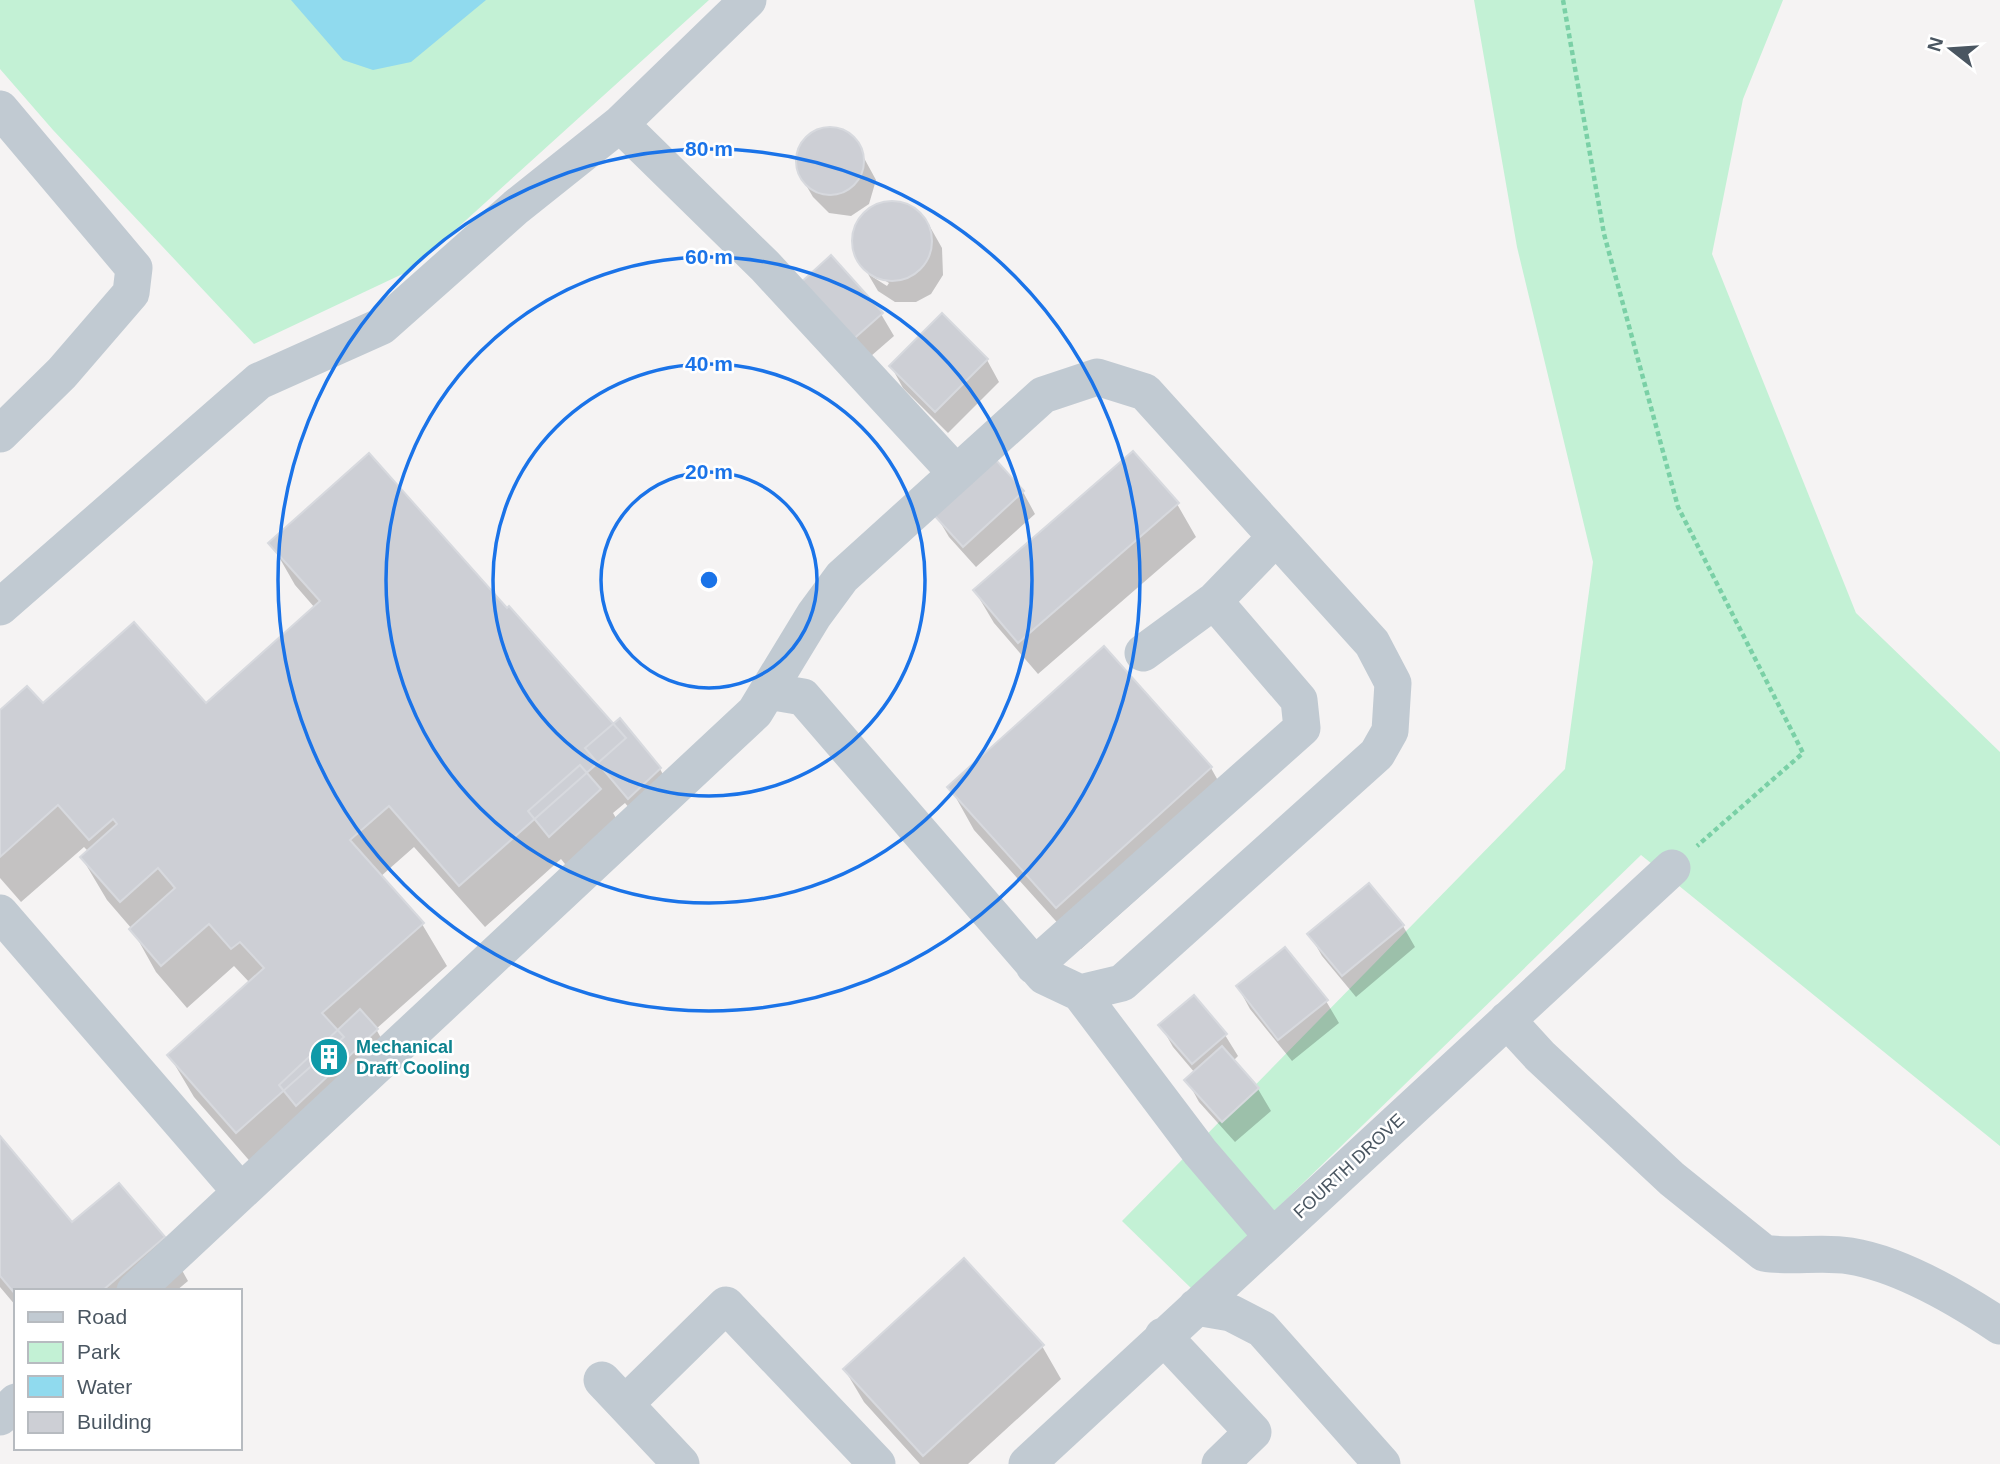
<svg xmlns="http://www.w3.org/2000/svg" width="2000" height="1464" font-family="Helvetica,sans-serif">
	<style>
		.green { fill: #c3f1d5 }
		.water { fill: #90daee }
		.shadow { fill: #0003 }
		.building { fill: #cdcfd5; stroke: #d7d9de; stroke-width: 2 }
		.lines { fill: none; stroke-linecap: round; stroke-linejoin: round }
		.path { stroke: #7ad0a6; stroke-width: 4.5; stroke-dasharray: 5 3.5; stroke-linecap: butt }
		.minor { stroke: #c1cad2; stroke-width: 37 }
		.ring { fill: none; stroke: #1a73e8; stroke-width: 3.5 }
		.labels { text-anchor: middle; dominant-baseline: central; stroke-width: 5; stroke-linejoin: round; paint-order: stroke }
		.culture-label { font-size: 18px; font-weight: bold; fill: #0d838f; stroke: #fff; text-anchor: start }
		.street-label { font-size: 18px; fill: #4a5661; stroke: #fff }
		.centre { fill: #1a73e8; stroke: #fff; stroke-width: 3.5 }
		.ring-label { font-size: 21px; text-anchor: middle; font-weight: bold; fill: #1a73e8; stroke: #fff; stroke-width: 5; stroke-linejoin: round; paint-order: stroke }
	</style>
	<rect width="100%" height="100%" fill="#f5f3f3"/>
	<path class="green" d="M0 0H709L411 270 254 344 53 130 0 69Z
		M1474 0H1783L1743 99 1712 254 1856 613 2000 752V1146L1641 855 1193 1290 1122 1221 1565 769 1593 562 1517 247Z"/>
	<path class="water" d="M291 0H486L411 62 373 70 343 60Z"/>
	<path class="shadow" d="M837 129 852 136 876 180 869 204 851 216 829 213 813 197 800 175 798 154 806 138 818 130Z
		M888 202 914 208 929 225 942 248 943 275 931 294 916 302H895L878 291 868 274 887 286 889 283 864 268 854 251 855 229 867 211Z
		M800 285 881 314 894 336 863 363Z
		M987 360 999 382 948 433 903 388 891 366Z
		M1023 492 1035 514 976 567 949 537 936 515Z
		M1177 504 1196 537 1038 674 994 623 975 591Z
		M271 543 613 726 660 769 678 801 648 830 625 803 613 813 619 823 569 869 561 859 485 927 414 847 380 877 422 924 447 966 376 1029 395 1063 261 1174 194 1097 169 1055 250 983 234 966 187 1008 156 972 132 929 107 900 82 858 89 852 84 847 21 902 0 878V712L42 706H205L315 608 295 585Z
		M1104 649 1211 768 1235 811 1081 949 974 830 950 787Z
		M1403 926 1415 947 1356 997 1322 956 1310 935Z
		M1284 949 1326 1001 1339 1023 1292 1061 1250 1009 1238 987Z
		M1161 1026 1225 1035 1238 1056 1233 1061 1258 1089 1271 1111 1235 1142 1199 1102 1187 1080 1195 1073 1173 1047Z
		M0 1139 72 1225 119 1185 164 1238 188 1281 176 1291H16V1306L0 1287Z
		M1042 1346 1061 1379 968 1464H920L864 1402 845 1370Z"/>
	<path class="building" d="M796 161a34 34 0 1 1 68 0a34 34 0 1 1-68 0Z
		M852 241a40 40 0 1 1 80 0a40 40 0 1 1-80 0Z
		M831 255 883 313 849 343 798 285Z
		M942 313 988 359 935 412 889 366Z
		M1133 451 1179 503 1018 643 973 590Z
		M369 453 507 608 509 606 626 738 459 886 389 806 350 840 424 923 322 1013 344 1037 236 1133 167 1055 264 968 240 942 231 949 209 924 161 966 129 929 175 888 158 868 120 902 80 857 117 824 113 819 89 840 58 805 0 857V710L27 686 43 703 134 622 206 703 320 601 268 543Z
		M995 459 1024 491 963 547 934 515Z
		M1104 646 1212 767 1056 908 947 787Z
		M620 718 661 768 628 799 585 748Z
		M580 765 601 789 549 837 528 811Z
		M1369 883 1404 925 1342 976 1307 934Z
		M1285 947 1328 1000 1278 1040 1236 986Z
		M1194 995 1227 1034 1192 1064 1158 1025Z
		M360 1009 378 1029 296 1106 279 1085Z
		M1222 1046 1259 1088 1222 1122 1184 1080Z
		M0 1136 72 1222 119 1183 165 1237 102 1291H16V1295L0 1276Z
		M964 1258 1044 1345 923 1456 843 1369Z"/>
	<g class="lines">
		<path class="path" d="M1563 0 1604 234 1678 507 1803 753 1697 846"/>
		<path class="minor" d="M0 109 134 268 131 293 62 373 0 434
			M620 124 748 0
			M0 607 259 381 382 326 516 207 620 124 765 266 956 473
			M1143 653 1214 601 1276 537
			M0 913 241 1192
			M1034 966 1302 728 1299 700 1214 601
			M1080 993 1200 1152 1272 1236
			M1507 1020 1540 1056 1672 1179 1764 1253C1792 1258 1821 1251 1850 1256 1900 1264 1958 1298 2000 1326
			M135 1291 755 712 814 615 842 577 1043 395 1097 377 1145 392 1372 643 1393 683 1390 731 1377 754 1122 983 1080 993 1044 976 803 697 768 691
			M1196 1307 1231 1313 1262 1329 1382 1464
			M1163 1336 1253 1432 1220 1464
			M602 1380 681 1464
			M625 1404 726 1305 877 1464
			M0 1417 16 1402
			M1027 1464 1672 868"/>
	</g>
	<g class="ring">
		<circle cx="709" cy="580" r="108"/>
		<circle cx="709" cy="580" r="216"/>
		<circle cx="709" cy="580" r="323"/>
		<circle cx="709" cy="580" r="431"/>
	</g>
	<defs>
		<g id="building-disc" transform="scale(2.0125)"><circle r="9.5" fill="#0f9aa8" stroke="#fff"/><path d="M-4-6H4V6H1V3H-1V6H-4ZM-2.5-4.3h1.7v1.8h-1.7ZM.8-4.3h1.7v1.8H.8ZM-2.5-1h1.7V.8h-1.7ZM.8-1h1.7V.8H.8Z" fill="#fff"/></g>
	</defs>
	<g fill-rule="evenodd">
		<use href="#building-disc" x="329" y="1057"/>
	</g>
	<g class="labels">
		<g class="culture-label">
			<text x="356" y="1047">Mechanical<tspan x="356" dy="21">Draft Cooling</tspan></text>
		</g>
		<g class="street-label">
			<text transform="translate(1349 1166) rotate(-43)">FOURTH DROVE</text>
		</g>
	</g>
	<circle cx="709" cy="580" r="10" class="centre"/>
	<g class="ring-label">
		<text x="709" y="156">80 m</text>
		<text x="709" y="264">60 m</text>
		<text x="709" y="371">40 m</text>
		<text x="709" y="479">20 m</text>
	</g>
	<rect x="14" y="1289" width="228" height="161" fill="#ffffff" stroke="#b7bbc0" stroke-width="2"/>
	<rect x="28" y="1312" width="35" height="10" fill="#c1cad2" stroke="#b7bbc0" stroke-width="2"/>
	<text x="77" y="1324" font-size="21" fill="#4a5661">Road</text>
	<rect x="28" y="1342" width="35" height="21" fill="#c3f1d5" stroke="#b7bbc0" stroke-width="2"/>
	<text x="77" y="1359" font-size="21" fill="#4a5661">Park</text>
	<rect x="28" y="1376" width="35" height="21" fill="#90daee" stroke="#b7bbc0" stroke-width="2"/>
	<text x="77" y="1394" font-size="21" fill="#4a5661">Water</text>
	<rect x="28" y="1412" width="35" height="21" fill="#cdcfd5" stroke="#b7bbc0" stroke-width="2"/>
	<text x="77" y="1429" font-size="21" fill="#4a5661">Building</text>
	<g transform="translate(1951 49) rotate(287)" stroke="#ffffff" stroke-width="5" paint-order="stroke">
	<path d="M0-5L12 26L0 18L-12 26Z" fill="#4a5661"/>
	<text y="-10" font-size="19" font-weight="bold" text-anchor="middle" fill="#4a5661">N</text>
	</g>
</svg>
